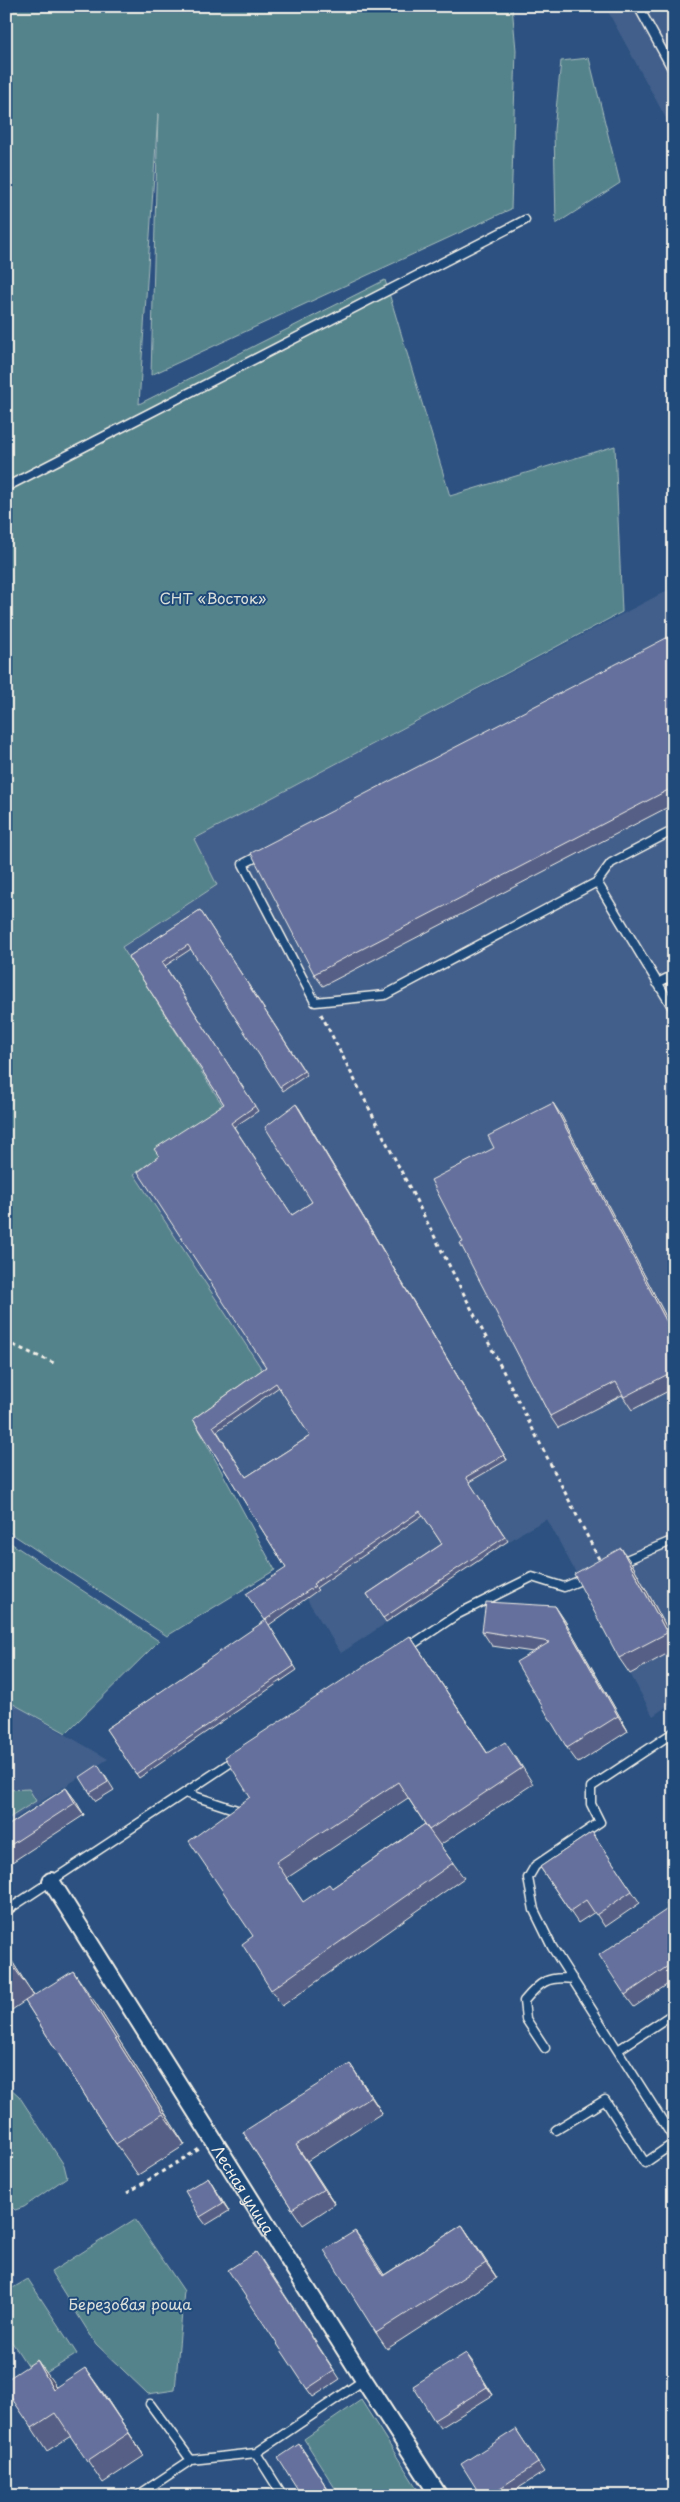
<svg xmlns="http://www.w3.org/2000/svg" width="680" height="2502" font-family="'Playpen Sans',sans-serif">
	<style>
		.built { fill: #425e8b }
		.green { fill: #55838c; stroke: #a4baba }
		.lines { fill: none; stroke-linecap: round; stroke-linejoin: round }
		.service-casing { stroke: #f4f1e8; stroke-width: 11 }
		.minor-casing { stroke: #f4f1e8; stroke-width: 20 }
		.path { stroke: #f4f1e8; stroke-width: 3; stroke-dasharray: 4 4; stroke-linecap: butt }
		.service { stroke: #1f4a7a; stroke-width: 8 }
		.minor { stroke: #1f4a7a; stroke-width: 16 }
		.wall { fill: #576086; stroke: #f4f1e8; fill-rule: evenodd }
		.shaded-wall { fill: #474e6d; stroke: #f4f1e8 }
		.building { fill: #65709c; stroke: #f4f1e8; fill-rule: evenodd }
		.labels { text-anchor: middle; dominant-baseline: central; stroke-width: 4; stroke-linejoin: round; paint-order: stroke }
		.park-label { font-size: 15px; fill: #dce0da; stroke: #1f4a7a }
		.street-label { font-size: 15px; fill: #f4f1e8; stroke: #1f4a7a }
	</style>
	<rect width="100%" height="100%" fill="#2d5281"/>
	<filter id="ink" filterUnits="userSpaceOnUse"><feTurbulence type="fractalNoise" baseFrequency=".02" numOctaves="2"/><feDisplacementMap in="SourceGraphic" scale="10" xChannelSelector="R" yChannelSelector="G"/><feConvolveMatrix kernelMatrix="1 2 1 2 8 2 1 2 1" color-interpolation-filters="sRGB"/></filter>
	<g filter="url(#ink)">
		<path class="built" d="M605 6H674V133Z
			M674 587V1701L653 1716 547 1519 523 1532 341 1653 196 1424 131 1170 122 947 217 885 193 839Z
			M6 1700 108 1759 6 1824Z"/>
		<path class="green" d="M6 6H512L516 50 511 209 151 375 158 113 139 404 385 280 450 496 615 446 622 612 194 839 217 885 122 947 225 1109 134 1174 265 1374 196 1424 275 1570 167 1636 6 1530Z
			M589 58 620 183 556 224 554 130 561 61Z
			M6 1540 159 1641 66 1733 6 1700Z
			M29 1789 36 1801 6 1820V1790Z
			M9 2087 19 2096 64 2165 67 2177 24 2207 15 2210 6 2201V2088Z
			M135 2219 184 2291 175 2390 148 2394 96 2344 51 2272Z
			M28 2279 77 2354 36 2379 6 2333V2292Z
			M361 2400 422 2496H340L304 2439Z"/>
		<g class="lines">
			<g class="service-casing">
				<path id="service" d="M638 6 674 72
					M6 487 525 220
					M262 854 243 864 315 1002 385 995 597 882 674 1010
					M597 882 611 863 674 830
					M657 983 674 975
					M619 1563 674 1540
					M407 1648 458 1614 532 1577 564 1587 586 1578
					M674 1732 591 1787V1804L600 1822 535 1866 528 1878 534 1910 552 1947 674 2139
					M185 1793 243 1812
					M6 1911 236 1759
					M545 2048 526 2019 524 2001C540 1982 547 1976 573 1979
					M618 2050 674 2013
					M556 2130 605 2100 645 2163 674 2143
					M150 2404 191 2460
					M256 2453 283 2496
					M137 2496 191 2460 256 2453 364 2380"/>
			</g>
			<g class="minor-casing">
				<g id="minor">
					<path id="s1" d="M51 1881 364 2380 439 2496"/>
				</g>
			</g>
			<path class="path" d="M321 1014 601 1563
				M6 1342 56 1364
				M127 2193 201 2148"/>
			<use href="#service" class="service"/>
			<use href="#minor" class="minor"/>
		</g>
		<path class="wall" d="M674 634V804L323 986 314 974Z
			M200 910 307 1075 283 1091 191 949 165 966 258 1111 234 1127 292 1215 312 1202 299 1108 507 1460 469 1482 508 1541 386 1622 367 1594 442 1544 423 1515 316 1588 318 1590 269 1625 297 1670 139 1778 106 1729 266 1621 286 1568 193 1419 266 1367 224 1104 128 957ZM279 1387 310 1436 246 1477 217 1431Z
			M561 1115 674 1332V1388L632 1410 622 1395 558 1428 550 1416 463 1242Z
			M632 1564 674 1641V1650L630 1674 619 1658Z
			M555 1606 565 1621 628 1731 578 1763 567 1748 533 1652 492 1646 482 1631Z
			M410 1636 487 1753 516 1757 533 1784 440 1845 464 1878 282 2006 271 1990 253 1936 250 1797ZM408 1798 425 1824 332 1888 303 1902 287 1878Z
			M104 1774 114 1790 96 1801 90 1793Z
			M66 1788 75 1800 84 1815 6 1866V1827Z
			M592 1832 640 1903 605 1927 595 1912 578 1923 540 1867Z
			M674 1899V1980L634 2007 625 1995Z
			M6 1952 34 1996 95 2002 185 2145 138 2175 116 2144 25 2001 6 2014Z
			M361 2080 382 2113 307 2161 335 2204 303 2225 292 2209 243 2132Z
			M208 2177 229 2211 206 2225 200 2217Z
			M462 2225 497 2278 387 2349 376 2333 355 2231 384 2275Z
			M262 2260 340 2379 313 2397 307 2389Z
			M466 2353 493 2395 440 2428 434 2420Z
			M37 2360 56 2387 101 2390 144 2456 103 2483 71 2436 47 2451 32 2428Z
			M516 2429 544 2472 506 2496H481Z"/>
		<path class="shaded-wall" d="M553 1103 561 1115 674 1332V1336Z
			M296 1104 299 1108 507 1460 504 1455Z
			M621 1548 632 1564 674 1641V1643L667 1633Z
			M555 1606 565 1621 628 1731 618 1716Z
			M410 1636 420 1651 498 1769 487 1753Z
			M66 1788 75 1800 84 1815 75 1803Z
			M6 1952 34 1996 6 1956Z
			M73 1971 95 2002 185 2145 163 2114Z
			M350 2064 361 2080 382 2113 371 2097Z
			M296 2145 307 2161 335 2204 324 2189Z
			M208 2177 213 2185 229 2211 223 2203Z
			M462 2225 473 2241 497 2278 486 2263Z
			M355 2231 366 2246 394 2291 383 2276Z
			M466 2353 472 2361 493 2395 487 2387Z
			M37 2360 53 2382 69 2411 53 2389Z
			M85 2368 101 2390 144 2456 129 2433Z
			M299 2444 308 2457 332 2496Z"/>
		<path class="building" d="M674 634V787L314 974 251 853Z
			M200 910 304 1071 280 1087 188 945 162 962 255 1106 231 1123 292 1215 312 1202 265 1127 296 1104 504 1455 466 1477 505 1537 383 1618 367 1594 442 1544 420 1511 313 1584 315 1586 265 1620 246 1594 286 1568 193 1419 266 1367 138 1172 159 1156 154 1149 224 1104 128 957ZM276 1383 310 1436 246 1477 213 1426Z
			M553 1103 674 1336V1371L624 1397 616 1382 550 1416 460 1243 463 1242 431 1180 494 1148 488 1136Z
			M621 1548 667 1633 619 1658 574 1574Z
			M486 1602 555 1606 618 1716 567 1748 516 1662 550 1642 482 1631Z
			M266 1620 294 1666 136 1774 106 1729Z
			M410 1636 487 1753 505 1742 522 1768 429 1830 453 1863 271 1990 242 1944 253 1936 189 1841 250 1797 225 1757ZM398 1782 429 1830 425 1824 332 1888 329 1884 303 1902 276 1862Z
			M98 1765 108 1782 90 1793 80 1777Z
			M66 1788 75 1803 6 1848V1827Z
			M592 1832 632 1891 596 1915 586 1900 570 1911 540 1867Z
			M674 1899V1962L625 1995 599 1955 669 1908 666 1904Z
			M6 1956 10 1962 6 1965Z
			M73 1971 163 2114 116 2144 25 2001Z
			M350 2064 371 2097 296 2145 324 2189 292 2209 243 2132Z
			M208 2177 223 2203 200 2217 185 2191Z
			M462 2225 486 2263 376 2333 324 2250 355 2231 383 2276Z
			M256 2252 334 2371 307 2389 228 2270Z
			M466 2353 487 2387 434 2420 413 2386Z
			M37 2360 53 2389 85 2368 129 2433 87 2461 55 2413 32 2428 6 2390V2380Z
			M516 2429 538 2463 488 2496H481L461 2464Z
			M299 2444 332 2496H302L278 2458Z
			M239 2488 244 2496H228Z"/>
	</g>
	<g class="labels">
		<g class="park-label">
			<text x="213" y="597">СНТ «Восток»</text>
			<text x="130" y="2303">Березовая роща</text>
		</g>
		<g class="street-label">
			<text stroke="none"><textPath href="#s1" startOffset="364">Лесная улица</textPath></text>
		</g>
	</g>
	<rect width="680" height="2502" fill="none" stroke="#1f4a7a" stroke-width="25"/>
	<rect x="12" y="12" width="655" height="2477" fill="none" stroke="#f4f1e8" stroke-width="2" filter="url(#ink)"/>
</svg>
